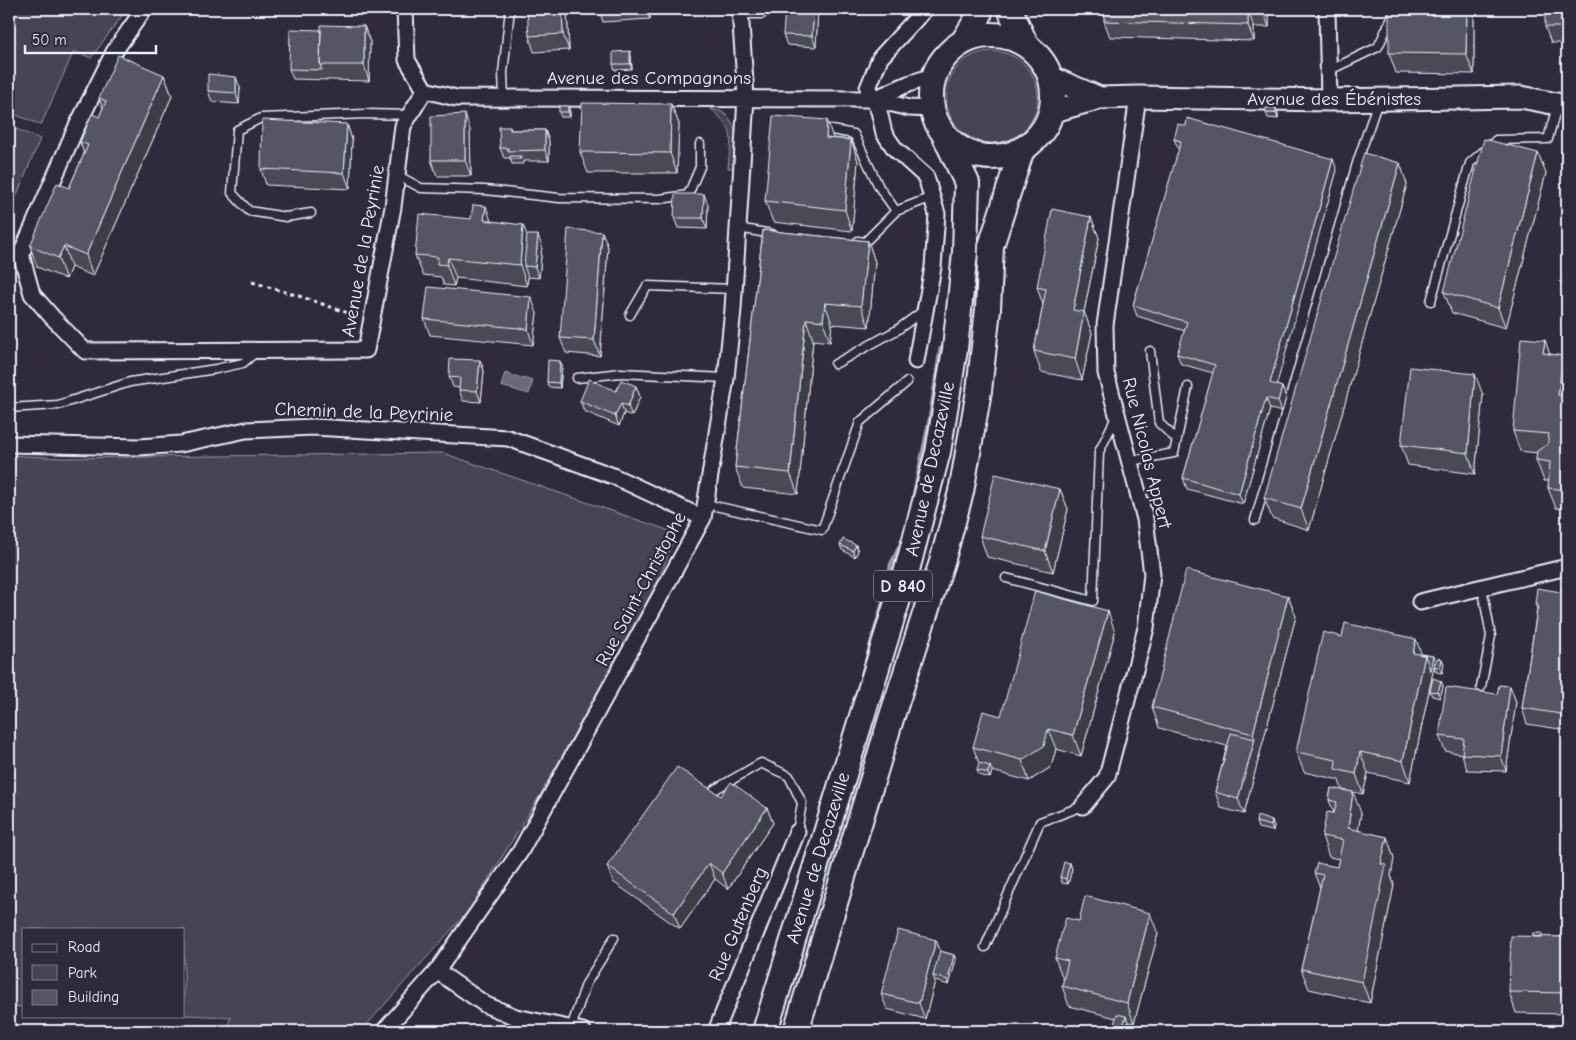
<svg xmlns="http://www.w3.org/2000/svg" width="1576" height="1040" font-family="'Comic Neue',sans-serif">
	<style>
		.green { fill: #464455; stroke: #979aa6 }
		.water { fill: #696978; stroke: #9c9fab }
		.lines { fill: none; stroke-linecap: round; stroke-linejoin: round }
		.stream { stroke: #9c9fab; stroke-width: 5 }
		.lane-casing { stroke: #e8f1f8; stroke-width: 11 }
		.street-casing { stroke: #e8f1f8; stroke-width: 19 }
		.secondary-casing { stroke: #e8f1f8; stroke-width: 25 }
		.primary-casing { stroke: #e8f1f8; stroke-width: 28 }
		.path { stroke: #e8f1f8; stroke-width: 3; stroke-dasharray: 4 4; stroke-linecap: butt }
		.lane { stroke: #2f2a3d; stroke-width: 8 }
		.street { stroke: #2f2a3d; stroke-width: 15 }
		.secondary { stroke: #2f2a3d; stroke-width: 21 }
		.primary { stroke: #2f2a3d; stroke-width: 24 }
		.wall { fill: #4b4957; stroke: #e8f1f8 }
		.shaded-wall { fill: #3d3c47; stroke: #e8f1f8 }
		.building { fill: #575565; stroke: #e8f1f8 }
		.labels { text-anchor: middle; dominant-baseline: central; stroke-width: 4.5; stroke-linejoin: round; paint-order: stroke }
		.shield { fill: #2f2a3d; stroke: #b0b5c0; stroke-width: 1 }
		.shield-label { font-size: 18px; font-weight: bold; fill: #e8f1f8 }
		.street-label { font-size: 19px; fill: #e8f1f8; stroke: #2f2a3d }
	</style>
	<rect width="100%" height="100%" fill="#2f2a3d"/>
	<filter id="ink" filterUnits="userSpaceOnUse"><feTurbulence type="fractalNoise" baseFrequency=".02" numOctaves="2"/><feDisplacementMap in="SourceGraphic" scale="10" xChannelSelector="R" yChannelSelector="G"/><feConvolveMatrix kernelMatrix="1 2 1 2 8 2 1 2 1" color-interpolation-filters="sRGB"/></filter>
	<g filter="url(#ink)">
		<path class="green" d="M9 9H127L91 58 74 51 41 125 9 112Z
			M946 97a46 46 0 1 1 92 0a46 46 0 1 1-92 0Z
			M710 108C715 110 721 111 725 114 741 126 735 151 733 168H728C731 134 737 132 710 108Z
			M9 126 40 139 14 202 9 200Z
			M443 453 676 533 659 580 545 787 470 909 361 1031H226L231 1017 184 1015V929H24V1007L9 1006V455L62 458Z"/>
		<path class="water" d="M505 373 533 381 529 394 501 386Z"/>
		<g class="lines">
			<path class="stream" d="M914 496 930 420 941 349
				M862 676 889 583 891 565 905 536"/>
			<g class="lane-casing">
				<path id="lane" d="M740 14H762
					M1328 71 1378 47 1396 9
					M504 98 503 73 510 9
					M821 128 854 134 879 187 896 211 932 197
					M397 175 421 188 485 190 559 198 659 199 688 195 700 167V144
					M311 213 286 217 249 211 232 193 237 130 261 118 366 114 410 115
					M738 228 772 234
					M858 241 865 242 896 211
					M1431 301 1470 163 1496 140 1548 139 1557 106
					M630 315 647 286 734 289
					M1150 351 1159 423 1177 440
					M835 364 897 330 923 311
					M577 378 620 373 726 378
					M9 408 58 405 130 382 216 369 243 363 255 353
					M1130 461 1174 453 1188 387
					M706 504 822 530 860 422 907 382
					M1255 520 1357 163 1378 101
					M1006 578 1093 601 1099 452 1116 417
					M1481 687 1491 636 1482 587
					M714 790 761 763 789 776 802 803 797 832
					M985 947 1040 822 1083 806
					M571 1028 586 984 614 938"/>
			</g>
			<g class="street-casing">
				<path id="street" d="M144 9 114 52 75 130 21 254 32 294 52 317 85 351 366 350 393 207 403 126 425 90
					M405 9 407 60 425 90
					M1327 9 1329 100
					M425 90 456 98 874 99 909 108 932 109
					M874 99 908 84 933 76
					M916 361 933 267 937 214 926 177 895 149 884 133 879 111 868 88 880 58 925 9
					M9 444 139 447 181 444 246 430 313 427 508 438 613 476 703 518
					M1420 602 1567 567
					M1083 806 1107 777 1146 628 1152 574 1145 519 1106 373 1105 325 1138 97
					M437 971 486 1005 516 1017 583 1031
					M384 1031 437 971 520 852 703 518 726 378 733 309 746 98 740 9
					M716 1031 797 832"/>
			</g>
			<g class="secondary-casing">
				<path id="secondary" d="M1050 77 1100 98
					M1051 112 1100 98 1138 97 1329 100 1521 97 1567 106"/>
			</g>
			<g class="primary-casing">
				<path id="primary" d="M1012 9V14L1026 45
					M931 96a61 61 0 1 1 122 0a61 61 0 1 1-122 0Z
					M963 42 979 16 980 9
					M765 1031 907 570 938 452 955 349 965 252 967 183 943 132
					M796 1031 891 719 942 562 961 492 979 391 988 309 991 246 1022 149"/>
			</g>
			<path class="path" d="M252 282 299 296 357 316"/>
			<use href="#lane" class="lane"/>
			<use href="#street" class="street"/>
			<use href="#secondary" class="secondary"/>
			<use href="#primary" class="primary"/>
		</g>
		<path class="wall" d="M567 9 569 50 534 52 529 36Z
			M599 9H650V19L603 22Z
			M818 9 816 47 787 45 783 35Z
			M1105 9H1269V27H1254V41L1110 37 1104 21Z
			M1567 9V43H1551L1545 27Z
			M1474 14V74L1396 73 1389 53Z
			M364 26 370 42 369 81 293 79 289 69 321 30Z
			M630 51 631 56 632 69 615 70 613 64Z
			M164 75 172 96 93 276 71 267 66 279 37 267 30 246 69 188 84 154 80 142 99 117 103 108 99 98Z
			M240 87 239 104 212 102 208 91Z
			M671 104 679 124 677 173H588L580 152Z
			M568 106 570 112V117H561L559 112Z
			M1266 113H1278V119L1268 118Z
			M347 124 352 140 350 189 266 185 261 169Z
			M510 127 511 130H545L549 141V161H523V164H512L510 158H504L500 148Z
			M470 130 471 176H437L431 160Z
			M833 138 851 140 858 161 852 231 773 222 765 201Z
			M1174 139 1337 170 1276 385 1282 387 1286 398 1282 412 1270 409 1243 504 1187 489 1183 478 1213 373 1181 364 1177 354 1185 331 1137 316 1133 305 1179 150 1178 149Z
			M1538 153 1546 173 1506 328 1452 313 1444 292Z
			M1407 184 1309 530 1272 518 1264 498Z
			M708 205 707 229 678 228 674 218Z
			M1091 217 1099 238 1084 312 1092 333 1082 380 1041 372 1034 351 1043 305 1037 287Z
			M491 221 527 235 542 246 539 278 528 277 527 286 456 278 454 286 444 285 441 277 423 275 415 255Z
			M763 230 868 241 875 262 869 327 832 324 830 342 813 340 798 494 743 488 735 467Z
			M602 232 608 247 600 356 566 353 560 338Z
			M537 313 533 345 430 335 424 319Z
			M1545 340 1549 354 1563 356 1567 368V509L1556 508 1548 488 1549 481H1544L1536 460 1537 453 1520 451 1513 431Z
			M480 360 484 371 481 402 463 401 459 390 460 388 453 387 449 377Z
			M560 361 562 366 560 388 549 387 547 382Z
			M636 386 640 397 632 416 624 413 619 426 584 411 580 401Z
			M1483 395 1475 474 1408 465 1401 445Z
			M1060 489 1068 509 1053 572 987 557 980 536Z
			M840 545 858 551 855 557 842 550Z
			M1567 593V724L1566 730 1527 724 1522 708 1537 609 1535 604Z
			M1296 616 1244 814 1221 808 1215 792 1227 746 1159 728 1152 707Z
			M1115 632 1081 756 1056 749 1051 767 1029 781 992 771 990 778 979 775 977 770 979 763 973 747 1001 716Z
			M1421 654 1435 662 1410 782 1368 773 1363 794 1342 790 1339 780 1304 772 1296 752Z
			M1442 659 1444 664 1442 673 1436 672 1434 666Z
			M1441 681 1443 686 1440 698 1432 696 1430 691Z
			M1510 686 1516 702 1506 771 1467 770 1462 754 1445 751 1439 736 1497 694Z
			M1331 788 1361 813 1358 831 1387 837 1394 858 1391 876 1394 885 1370 1003 1309 989 1301 969 1320 888 1314 873 1337 867 1339 859 1329 857 1322 836 1334 813 1329 800Z
			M721 796 767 808 773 823 728 889 715 879 680 929 613 882 607 866Z
			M1272 821 1274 826 1273 831 1258 828 1256 822Z
			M1567 848V892L1563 880Z
			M1070 863 1072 869 1068 884 1062 883 1060 877Z
			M1567 919V1014L1516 1013 1509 992 1542 933 1544 937H1565Z
			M1079 921 1158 934 1134 1023 1128 1022 1125 1031 1116 1018 1069 1006 1062 986 1064 979H1063L1055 958Z
			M936 940 940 951 954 955 956 960 949 985 935 981 925 1019 887 1009 881 994Z"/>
		<path class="shaded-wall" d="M562 9H567L569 50 563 34Z
			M646 9H650V19Z
			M814 9H818L816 47 812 36Z
			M1263 9H1269V27L1263 11Z
			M1467 9H1472L1474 14V74L1466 54Z
			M1248 11 1254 27V41L1248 25Z
			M364 26 370 42 369 81 364 65Z
			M630 51 631 56 632 69 630 64Z
			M164 75 172 96 93 276 86 255Z
			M236 77 240 87 239 104 236 93Z
			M671 104 679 124 677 173 670 153Z
			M568 106 570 112V117L568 112Z
			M1276 108 1278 113V119L1276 113Z
			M465 114 470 130 471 176 465 160Z
			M827 120 834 141 826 138Z
			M347 124 352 140 350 189 344 173Z
			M545 130 549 141V161L545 150Z
			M851 140 858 161 852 231 845 210Z
			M1538 153 1546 173 1506 328 1498 308Z
			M1333 159 1337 170 1274 394 1270 383Z
			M1400 163 1407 184 1309 530 1301 509Z
			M704 194 708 205 707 229 703 218Z
			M486 206 493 227 484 220Z
			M1091 217 1099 238 1080 331 1073 310Z
			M523 225 531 245 524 266 528 277 527 286 520 265Z
			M602 232 608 247 600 356 594 340Z
			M538 235 542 246 539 278 535 267Z
			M868 241 875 262 869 327 861 306Z
			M64 246 71 267 66 279 58 258Z
			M448 258 456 278 454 286 447 265Z
			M531 297 537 313 533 345 528 329Z
			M825 303 832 324 830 342 823 321Z
			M1084 312 1092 333 1082 380 1075 359Z
			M806 319 813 340 798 494 790 473Z
			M1545 340 1552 361 1543 353Z
			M1563 356 1567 368V403L1558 395Z
			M480 360 484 371 481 402 477 391Z
			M560 361 562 366 560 388 559 383Z
			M1475 374 1483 395 1475 474 1468 453Z
			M636 386 640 397 632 416 628 406Z
			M1282 387 1286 398 1282 412 1278 401Z
			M1266 398 1270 409 1243 504 1239 494Z
			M621 403 624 413 619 426 615 416Z
			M1060 489 1068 509 1053 572 1045 551Z
			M856 545 858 551 855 557 853 551Z
			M1288 596 1296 616 1244 814 1238 799 1255 739 1253 734Z
			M1108 611 1115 632 1081 756 1073 735Z
			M1416 639 1423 659 1413 653Z
			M1425 655 1433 656 1435 662 1410 782 1403 761Z
			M1442 659 1444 664 1442 673 1440 668Z
			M1567 670V724L1566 730 1561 714Z
			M1441 681 1443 686 1440 698 1438 692Z
			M1510 686 1516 702 1506 771 1501 756Z
			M1048 729 1056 749 1051 767 1029 781 1022 760Z
			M1360 752 1368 773 1363 794 1356 774Z
			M990 766 992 771 990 778 988 773Z
			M1353 792 1361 813 1355 849 1348 828Z
			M767 808 773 823 728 889 722 873Z
			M1272 821 1274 826 1273 831 1271 826Z
			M1387 837 1394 858 1391 876 1394 885 1370 1003 1362 982 1381 864Z
			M709 863 715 879 680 929 674 913Z
			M1070 863 1072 869 1068 884 1066 879Z
			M1150 913 1158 934 1134 1023 1127 1003Z
			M936 940 942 956 933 976 935 981 925 1019 919 1003Z
			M954 955 956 960 949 985 948 980Z
			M1126 1016 1128 1022 1125 1031H1122Z"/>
		<path class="building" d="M527 9H562L563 34 529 36Z
			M599 9H606V11H599Z
			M785 9H814L812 36 783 35Z
			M1105 9H1263V11H1248V25L1104 21Z
			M1415 9H1467L1466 54 1389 53V10H1415Z
			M1545 9H1567V27H1545Z
			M321 25 364 26V65H320Z
			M290 29 321 30 320 65 322 70 289 69Z
			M630 51V64H613V52Z
			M118 55 164 75 86 255 64 246 58 258 30 246 57 183 69 188 88 145 80 142 92 114 99 117 106 101 99 98Z
			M208 74 236 77V93L208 91Z
			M582 103 671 104 670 153 580 152Z
			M559 106H568V112H559Z
			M1266 108H1276V113H1266Z
			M465 114V160H431V116Z
			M773 116 827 120 826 138 851 140 845 210 765 201Z
			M1187 118 1333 159 1270 383 1282 387 1278 401 1266 398 1239 494 1183 478 1215 365 1177 354 1187 322 1133 305 1181 141 1174 139 1178 124 1186 126Z
			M262 120 347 124 344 173 261 169Z
			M499 127H510V130H545V150L508 151V148H500Z
			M1484 139 1538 153 1498 308 1444 292Z
			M1364 153 1400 163 1301 509 1264 498Z
			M510 156H521V159H510Z
			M675 194H704L703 218H674Z
			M473 205 486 206 484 220 523 225 520 265 448 258 447 265 437 264 438 257 415 255 419 214 471 219Z
			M1052 209 1091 217 1073 310 1084 312 1075 359 1034 351 1046 289 1037 287Z
			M568 229 602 232 594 340 560 338Z
			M763 230 868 241 861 306 825 303 823 321 806 319 790 473 735 467Z
			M527 235H538L535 267 524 266Z
			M428 287 531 297 528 329 424 319Z
			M1521 338 1545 340 1543 353 1563 356 1558 395 1567 396V490L1548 488 1550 462 1536 460 1537 451 1548 444 1549 434 1513 431Z
			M450 359 480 360 477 391 459 390 460 378 449 377Z
			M548 360 560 361 559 383 547 382Z
			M1410 367 1475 374 1468 453 1401 445Z
			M589 379 616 391 621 380 636 386 628 406 621 403 615 416 580 401Z
			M995 474 1060 489 1045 551 980 536Z
			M843 539 856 545 853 551 840 545Z
			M1186 570 1288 596 1253 734 1152 707Z
			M1537 588 1567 593V670L1561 714 1522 708 1538 604H1535Z
			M1035 591 1108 611 1073 735 1048 729 1044 746 1022 760 973 747 983 711 1001 716Z
			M1345 623 1416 639 1413 653 1425 655 1403 761 1360 752 1356 774 1335 769 1336 760 1296 752 1323 632 1342 637Z
			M1421 654 1433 656 1430 671 1425 655H1421Z
			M1437 658 1442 659 1440 668 1434 666Z
			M1433 678 1441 681 1438 692 1430 691Z
			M1499 685 1510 686 1501 756 1462 754 1464 739 1439 736 1446 687 1497 694Z
			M1231 733 1255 739 1238 799 1215 792Z
			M979 763 990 766 988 773 977 770Z
			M677 767 721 796 731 782 767 808 722 873 709 863 674 913 607 866Z
			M1331 788 1353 792 1348 828 1387 837 1381 864 1386 865 1362 982 1301 969 1323 875 1314 873 1317 863 1337 867 1343 840 1322 836 1327 812 1334 813 1337 802 1329 800Z
			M1257 816 1272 821 1271 826 1256 822Z
			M1563 848H1567V880H1563Z
			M1064 862 1070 863 1066 879 1060 877Z
			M1085 896 1150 913 1127 1003 1062 986 1068 961 1055 958 1063 927 1066 918 1079 921Z
			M1566 919H1567V993L1509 992 1511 936 1565 937Z
			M898 930 936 940 919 1003 881 994Z
			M1533 933H1542V937H1533Z
			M940 951 954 955 948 980 933 976Z
			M1117 1014 1126 1016 1122 1031H1112Z
			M519 1027 546 1031H488L496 1030Z"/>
	</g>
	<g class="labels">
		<rect class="shield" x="874" y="570.5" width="58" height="31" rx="4"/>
		<g class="shield-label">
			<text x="903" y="586">D 840</text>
		</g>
		<g class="street-label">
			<text x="649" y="78">Avenue des Compagnons</text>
			<text x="1334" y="99">Avenue des Ébénistes</text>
			<text transform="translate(363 251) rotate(-80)">Avenue de la Peyrinie</text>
			<text transform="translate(364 412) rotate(2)">Chemin de la Peyrinie</text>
			<text transform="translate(1147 453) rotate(76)">Rue Nicolas Appert</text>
			<text transform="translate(930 469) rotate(-78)">Avenue de Decazeville</text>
			<text transform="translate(641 589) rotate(-62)">Rue Saint-Christophe</text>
			<text transform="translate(818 858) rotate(-73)">Avenue de Decazeville</text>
			<text transform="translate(738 924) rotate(-67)">Rue Gutenberg</text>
		</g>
	</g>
	<rect width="1576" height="1040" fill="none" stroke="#2f2a3d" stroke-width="30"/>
	<rect x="15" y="15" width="1546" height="1010" fill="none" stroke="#e8f1f8" stroke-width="2" filter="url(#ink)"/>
	<rect x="22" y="928" width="162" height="90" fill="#2f2a3d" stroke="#797a88"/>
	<rect x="32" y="944" width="25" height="8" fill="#2f2a3d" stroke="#797a88"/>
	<text x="68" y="952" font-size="15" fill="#e8f1f8">Road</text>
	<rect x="32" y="965" width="25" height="15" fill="#464455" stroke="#797a88"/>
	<text x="68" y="978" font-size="15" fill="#e8f1f8">Park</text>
	<rect x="32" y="990" width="25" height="15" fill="#575565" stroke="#797a88"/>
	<text x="68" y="1002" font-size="15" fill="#e8f1f8">Building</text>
	<path d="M25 45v8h131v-8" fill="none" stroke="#e8f1f8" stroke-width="2.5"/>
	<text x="32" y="45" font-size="15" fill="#e8f1f8" stroke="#2f2a3d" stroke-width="4" paint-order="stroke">50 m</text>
</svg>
